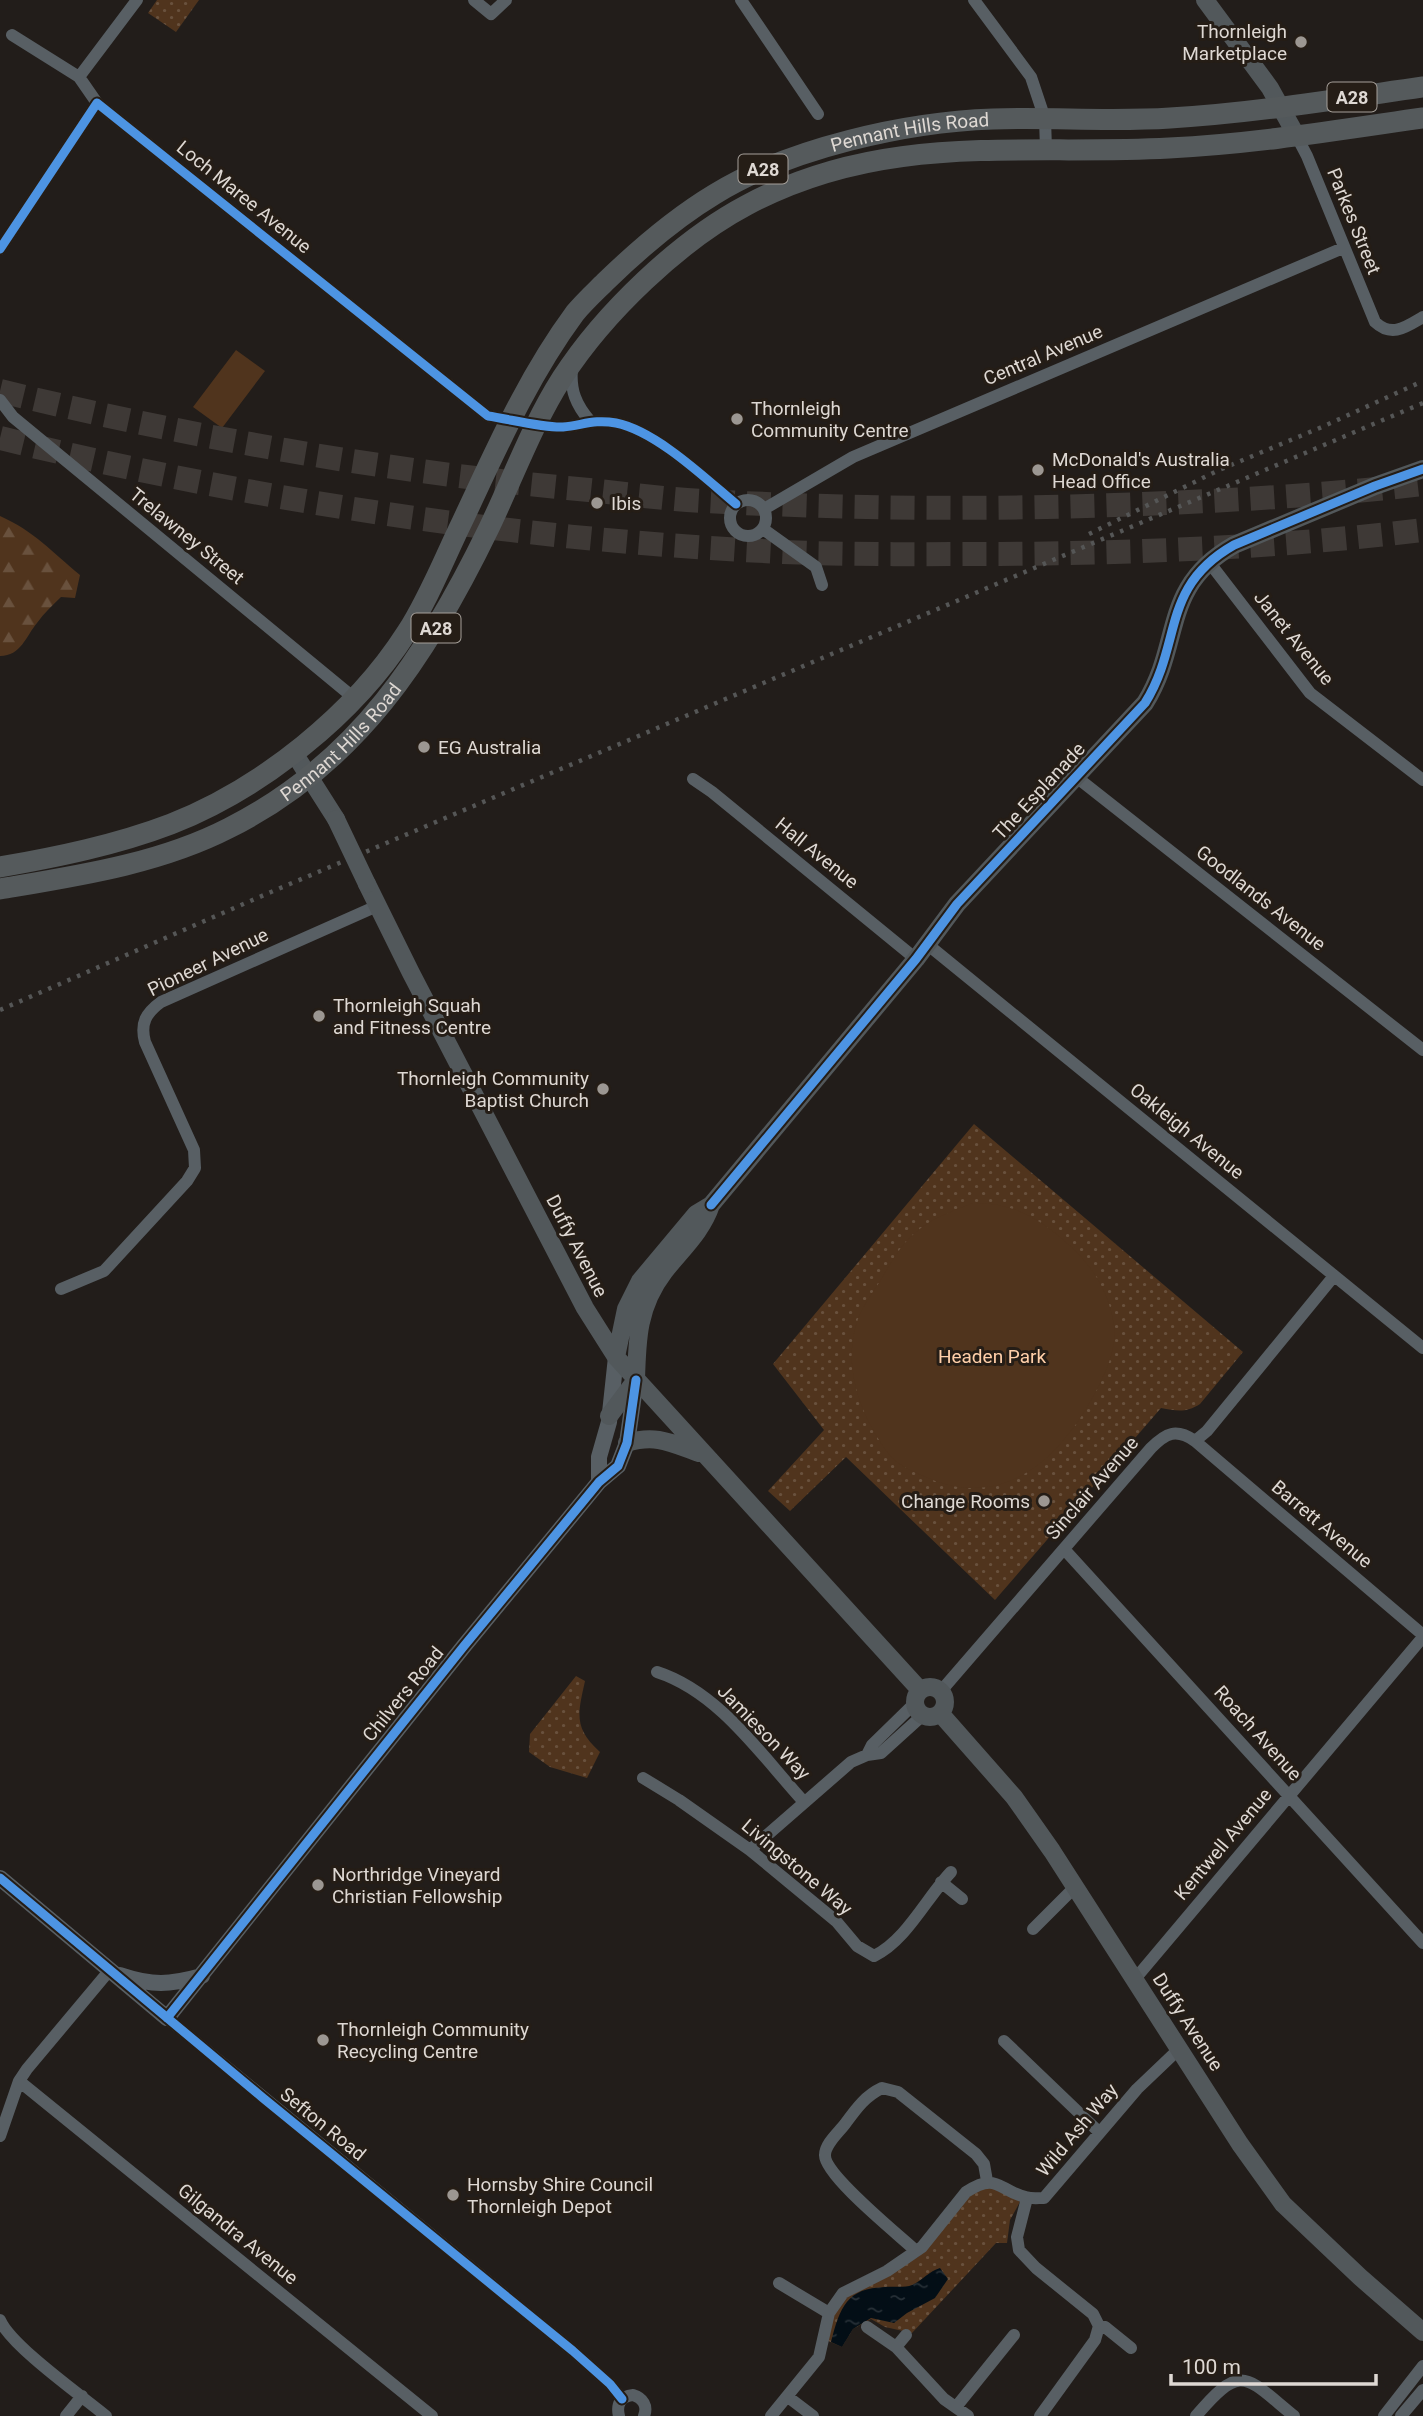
<svg xmlns="http://www.w3.org/2000/svg" width="1423" height="2416" font-family="Roboto,sans-serif">
	<style>
		.grass { fill: url(#grass-dots) }
		.forest { fill: url(#forest-firs) }
		.garden { fill: #50341d }
		.water { fill: url(#water-ripples) }
		.lines { fill: none; stroke-linecap: round; stroke-linejoin: round }
		.motorway-tunnel { stroke: #3e3936; stroke-width: 24; stroke-dasharray: 24 12; stroke-linecap: butt }
		.minor { stroke: #585f64; stroke-width: 12 }
		.tertiary { stroke: #585f64; stroke-width: 16 }
		.secondary { stroke: #52585b; stroke-width: 18 }
		.trunk { stroke: #555a5c; stroke-width: 21 }
		.rail { stroke: #555656; stroke-width: 4.5; stroke-dasharray: 3.5 7; stroke-linecap: butt }
		.secondary-bridge { stroke: #52585b; stroke-width: 18 }
		.cycleway-casing { stroke: #251d16; stroke-width: 13 }
		.cycleway { stroke: #4d94e3; stroke-width: 9 }
		.poi-dot { fill: #9c9792; stroke: #251d16; stroke-width: 2.5 }
		.labels { text-anchor: middle; dominant-baseline: central; stroke-width: 6; stroke-linejoin: round; paint-order: stroke }
		.shield { fill: #251d16; stroke: #a6a09a; stroke-width: 2 }
		.shield-label { font-size: 18px; font-weight: bold; fill: #ded8d3 }
		.poi-label { font-size: 19px; fill: #ded8d3; stroke: #251d16; text-anchor: start }
		.street-label { font-size: 19px; fill: #ded8d3; stroke: #251d16 }
		.park-label { font-size: 19px; fill: #ffcfa9; stroke: #251d16 }
	</style>
	<defs>
		<pattern id="grass-dots" width="8" height="8" patternUnits="userSpaceOnUse" patternTransform="scale(1.75)"><rect width="8" height="8" fill="#50341d"/><path d="M2 2h.1M6 6h.1" fill="none" stroke="#69513d" stroke-width="1.8" stroke-linecap="round"/></pattern>
		<pattern id="forest-firs" width="22" height="20" patternUnits="userSpaceOnUse" patternTransform="scale(1.75)"><rect width="22" height="20" fill="#50341d"/><path d="M5 1l3.5 6h-7zM16 11l3.5 6h-7z" fill="#69513d"/></pattern>
		<pattern id="water-ripples" width="26" height="14" patternUnits="userSpaceOnUse" patternTransform="scale(1.75)"><rect width="26" height="14" fill="#030e16"/><path d="M2 4q2-2 4 0t4 0M15 11q2-2 4 0t4 0" fill="none" stroke="#273037"/></pattern>
	</defs>
	<rect width="100%" height="100%" fill="#221d1a"/>
	<path class="grass" d="M157 0H199L176 32 148 13Z
		M974 1124 1243 1352 1200 1404C1186 1413 1177 1411 1161 1408L995 1600 846 1457 790 1511 768 1491 824 1430 773 1364Z
		M576 1676 585 1681C578 1713 573 1728 600 1752L587 1778 550 1767 529 1752 530 1734Z
		M982 2184 1021 2200 1010 2220 1007 2243H996L912 2333 885 2327 871 2319 853 2329 842 2347 826 2340 834 2313 848 2295 918 2257 967 2197Z"/>
	<path class="forest" d="M0 516C34 531 52 552 80 575L75 598 61 597C53 605 44 613 37 623 26 636 21 656 0 656Z"/>
	<path class="garden" d="M236 350 265 371 222 428 193 407Z
		M973 1203C1012 1202 1040 1219 1068 1244 1092 1265 1109 1292 1114 1325 1117 1350 1105 1374 1094 1395 1060 1458 1004 1511 928 1478 915 1472 897 1466 888 1453 861 1416 841 1366 858 1319 863 1305 874 1291 882 1278 893 1259 903 1241 921 1228 936 1216 956 1210 973 1203Z"/>
	<path class="water" d="M940 2268 948 2279 935 2298 907 2313 894 2323 871 2318 853 2329 842 2347 831 2342C840 2307 847 2288 885 2287 893 2286 905 2288 912 2285 923 2280 929 2271 940 2268Z"/>
	<g class="lines">
		<path class="motorway-tunnel" d="M0 391C194 438 390 472 589 490 627 494 665 499 704 501 850 509 996 510 1143 504 1236 500 1330 495 1423 484
			M0 438C256 501 519 540 783 552 855 555 927 554 999 554 1141 553 1282 547 1423 530"/>
		<path class="minor" d="M474 0 491 14 506 0
			M741 0 818 114
			M974 0 1031 77 1045 119 1046 149
			M12 35 79 77 97 103
			M79 77 137 0
			M1296 135 1307 156 1375 322C1392 338 1406 327 1423 317
			M0 249 97 103 488 416C509 419 543 428 563 427 583 425 595 419 616 423 656 431 705 478 736 504
			M572 369C570 390 576 405 590 421
			M0 400 13 417 354 698
			M730 518a18 18 0 1 1 36 0a18 18 0 1 1-36 0Z
			M764 509 853 457 1343 248
			M763 529 816 567 822 585
			M1209 562 1310 693 1423 780
			M1075 776 1423 1050
			M693 779 712 792 916 959
			M927 944 1423 1348
			M61 1289 104 1271 187 1181 195 1168 194 1150 145 1042C140 1023 146 1013 161 1002L377 906
			M1195 1441 1423 1635
			M1064 1549 1423 1943
			M657 1672C719 1692 761 1755 804 1802
			M941 1691 1151 1448C1166 1433 1176 1428 1195 1441L1207 1431 1334 1276
			M867 1755 872 1745 915 1703
			M643 1778 679 1800 750 1850 836 1921 857 1946 874 1956C906 1941 927 1897 951 1872
			M750 1850 851 1762 867 1755 881 1753 923 1715
			M941 1882 962 1899
			M1033 1929 1075 1887
			M1135 1979 1423 1637
			M167 2018 573 2351 610 2384 622 2399
			M1004 2041 1099 2132
			M19 2081 432 2416
			M0 2136 19 2081 27 2069 109 1971
			M1027 2198 1017 2237 1019 2250 1036 2268 1093 2314 1099 2326 1095 2340 1040 2416
			M916 2251C899 2235 824 2175 825 2155 825 2144 838 2133 845 2124 856 2109 865 2096 882 2088L898 2092 976 2154 984 2164 987 2181
			M779 2283 829 2313
			M0 2320C11 2346 82 2396 106 2416
			M1099 2326 1105 2327 1131 2348
			M867 2327 896 2347 944 2399 968 2416
			M896 2347 906 2335
			M788 2397 813 2416
			M956 2407 1014 2335
			M66 2416 82 2396
			M619 2416C616 2404 621 2396 633 2395 643 2398 648 2406 644 2416
			M771 2416 819 2357 829 2313 843 2293 887 2271 922 2247 966 2192C998 2171 998 2191 1026 2197 1031 2199 1038 2198 1044 2198L1137 2089 1180 2048
			M1196 2416C1242 2362 1245 2376 1294 2416
			M1384 2416 1423 2366
			M1401 2416 1423 2390"/>
		<path class="tertiary" d="M599 1482V1457L609 1422 616 1357
			M0 1878 167 2018 464 1646 599 1482 618 1466 627 1443 636 1380
			M120 1975C153 1986 169 1985 202 1976"/>
		<path class="secondary" d="M1205 0 1270 88 1296 135
			M294 753 336 819
			M367 884 411 973 585 1308 616 1357 920 1690
			M616 1357 626 1309 640 1281 696 1214 711 1205
			M636 1380C637 1339 638 1306 664 1272 681 1250 702 1232 711 1205L916 959 957 904 1145 703C1183 642 1160 587 1234 545L1375 486 1423 469
			M609 1416 636 1380
			M627 1443C656 1434 671 1443 699 1453
			M915 1702a15 15 0 1 1 30 0a15 15 0 1 1-30 0Z
			M940 1713 1014 1797 1052 1851 1240 2144 1283 2204 1360 2277 1423 2332"/>
		<g class="trunk">
			<path id="s1" d="M0 867C57 857 116 845 171 824 262 788 354 715 407 632 429 598 444 559 462 522 496 450 527 378 575 313 584 302 595 292 605 282 639 249 675 218 715 194 790 148 906 122 993 119 1052 117 1111 122 1170 118 1254 113 1339 99 1423 87"/>
			<path id="s2" d="M0 889C77 876 159 864 229 828 357 764 428 654 489 528 513 478 532 425 562 378 604 313 679 241 747 205 886 131 1020 156 1169 148 1254 144 1339 130 1423 118"/>
		</g>
		<path class="rail" d="M1089 534 1219 470 1322 427 1423 381
			M0 1010 271 892 1423 403"/>
		<path class="secondary-bridge" d="M336 819 367 884"/>
		<g class="cycleway-casing">
			<path id="cycleway" d="M0 249 97 103 488 416C509 419 543 428 563 427 583 425 595 419 616 423 656 431 705 478 736 504
				M711 1205 916 959 957 904 1145 703C1183 642 1160 587 1234 545L1375 486 1423 469
				M0 1878 263 2098 573 2351 610 2384 622 2399
				M167 2018 464 1646 599 1482 618 1466 627 1443 636 1380"/>
		</g>
		<use href="#cycleway" class="cycleway"/>
	</g>
	<g class="poi-dot">
		<circle cx="1301" cy="42" r="7"/>
		<circle cx="737" cy="419" r="7"/>
		<circle cx="1038" cy="470" r="7"/>
		<circle cx="597" cy="503" r="7"/>
		<circle cx="424" cy="747" r="7"/>
		<circle cx="319" cy="1016" r="7"/>
		<circle cx="603" cy="1089" r="7"/>
		<circle cx="1044" cy="1501" r="7"/>
		<circle cx="318" cy="1885" r="7"/>
		<circle cx="323" cy="2040" r="7"/>
		<circle cx="453" cy="2195" r="7"/>
	</g>
	<g class="labels">
		<g class="shield">
			<rect x="1327.5" y="82.5" width="49" height="29" rx="5"/>
			<rect x="738.5" y="154.5" width="49" height="29" rx="5"/>
			<rect x="411.5" y="613.5" width="49" height="29" rx="5"/>
		</g>
		<g class="shield-label">
			<text x="1352" y="97">A28</text>
			<text x="763" y="169">A28</text>
			<text x="436" y="628">A28</text>
		</g>
		<g class="poi-label">
			<text x="1287" y="31" text-anchor="end">Thornleigh<tspan x="1287" dy="22">Marketplace</tspan></text>
			<text x="751" y="408">Thornleigh<tspan x="751" dy="22">Community Centre</tspan></text>
			<text x="1052" y="459">McDonald's Australia<tspan x="1052" dy="22">Head Office</tspan></text>
			<text x="611" y="503">Ibis</text>
			<text x="438" y="747">EG Australia</text>
			<text x="333" y="1005">Thornleigh Squah<tspan x="333" dy="22">and Fitness Centre</tspan></text>
			<text x="589" y="1078" text-anchor="end">Thornleigh Community<tspan x="589" dy="22">Baptist Church</tspan></text>
			<text x="1030" y="1501" text-anchor="end">Change Rooms</text>
			<text x="332" y="1874">Northridge Vineyard<tspan x="332" dy="22">Christian Fellowship</tspan></text>
			<text x="337" y="2029">Thornleigh Community<tspan x="337" dy="22">Recycling Centre</tspan></text>
			<text x="467" y="2184">Hornsby Shire Council<tspan x="467" dy="22">Thornleigh Depot</tspan></text>
		</g>
		<g class="street-label">
			<text stroke="none"><textPath href="#s1" startOffset="1237">Pennant Hills Road</textPath></text>
			<text transform="translate(244 197) rotate(39)">Loch Maree Avenue</text>
			<text transform="translate(1354 221) rotate(68)">Parkes Street</text>
			<text transform="translate(1043 355) rotate(-23)">Central Avenue</text>
			<text transform="translate(187 536) rotate(39)">Trelawney Street</text>
			<text transform="translate(1294 638) rotate(51)">Janet Avenue</text>
			<text stroke="none"><textPath href="#s2" startOffset="380">Pennant Hills Road</textPath></text>
			<text transform="translate(1039 791) rotate(-47)">The Esplanade</text>
			<text transform="translate(817 853) rotate(39)">Hall Avenue</text>
			<text transform="translate(1261 898) rotate(38)">Goodlands Avenue</text>
			<text transform="translate(208 962) rotate(-26)">Pioneer Avenue</text>
			<text transform="translate(1187 1131) rotate(39)">Oakleigh Avenue</text>
			<text transform="translate(577 1246) rotate(63)">Duffy Avenue</text>
			<text transform="translate(1092 1488) rotate(-49)">Sinclair Avenue</text>
			<text transform="translate(1322 1524) rotate(40)">Barrett Avenue</text>
			<text transform="translate(403 1694) rotate(-51)">Chilvers Road</text>
			<text transform="translate(764 1732) rotate(46)">Jamieson Way</text>
			<text transform="translate(1258 1733) rotate(48)">Roach Avenue</text>
			<text transform="translate(1223 1844) rotate(-50)">Kentwell Avenue</text>
			<text transform="translate(797 1867) rotate(40)">Livingstone Way</text>
			<text transform="translate(1188 2022) rotate(57)">Duffy Avenue</text>
			<text transform="translate(323 2124) rotate(39)">Sefton Road</text>
			<text transform="translate(1077 2130) rotate(-50)">Wild Ash Way</text>
			<text transform="translate(238 2234) rotate(39)">Gilgandra Avenue</text>
		</g>
		<g class="park-label">
			<text x="992" y="1356">Headen Park</text>
		</g>
	</g>
	<path d="M1171 2374v10h205v-10" fill="none" stroke="#ded8d3" stroke-width="3.5"/>
	<text x="1182" y="2374" font-size="21" fill="#ded8d3" stroke="#251d16" stroke-width="5" paint-order="stroke">100 m</text>
</svg>
